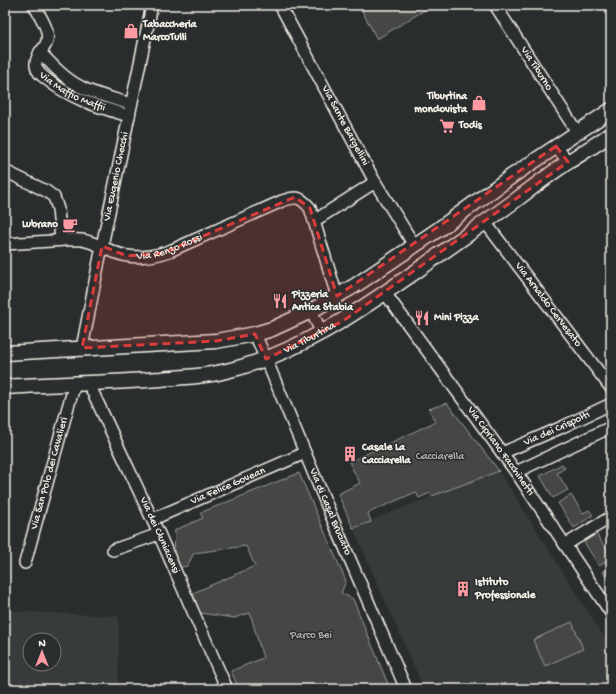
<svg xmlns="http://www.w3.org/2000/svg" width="616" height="694" font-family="'Gochi Hand',sans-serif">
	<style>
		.built { fill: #373a3a; fill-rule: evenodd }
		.green { fill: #444645; stroke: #9c9c96 }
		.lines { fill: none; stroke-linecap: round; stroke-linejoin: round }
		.minor-casing { stroke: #f4f1e8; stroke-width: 14 }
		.major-casing { stroke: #f4f1e8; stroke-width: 17 }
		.minor { stroke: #2a2d2e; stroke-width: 11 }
		.major { stroke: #2a2d2e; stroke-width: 14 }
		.marked { fill: #d93c3b; fill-opacity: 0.2; stroke: #d93c3b; stroke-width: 3; stroke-dasharray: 8 5; stroke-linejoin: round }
		.labels { text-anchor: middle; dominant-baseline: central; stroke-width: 3; stroke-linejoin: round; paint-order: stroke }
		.poi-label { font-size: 11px; font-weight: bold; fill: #f4f1e8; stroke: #2a2d2e; text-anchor: start }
		.street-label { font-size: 11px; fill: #f4f1e8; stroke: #2a2d2e }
		.park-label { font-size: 11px; fill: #b6b5af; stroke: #2a2d2e }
	</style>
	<rect width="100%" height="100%" fill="#2a2d2e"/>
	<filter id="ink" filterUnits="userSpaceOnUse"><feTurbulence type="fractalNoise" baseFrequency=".025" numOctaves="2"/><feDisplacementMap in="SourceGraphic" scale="8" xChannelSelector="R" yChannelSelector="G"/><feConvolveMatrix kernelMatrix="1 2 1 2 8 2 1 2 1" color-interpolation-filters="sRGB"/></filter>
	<g filter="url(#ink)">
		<path class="built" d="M499 471 611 648V689H424L353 528 432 496Z
			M5 611 119 616 118 689H5ZM30 640H54V664H30Z"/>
		<path class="green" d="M359 5H433L377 39Z
			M447 403 499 471 432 496 430 493 419 498 416 492 368 513 371 522 353 528 338 494 360 483 349 462 435 422 429 409Z
			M562 464 565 468 557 473 568 490 553 498 540 476Z
			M299 473 346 581 341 593 353 599 390 689H239L231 671 263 658 250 613 234 618 200 613 193 593 255 566 246 546 194 553 187 566 178 568 174 559 175 530 203 518 200 513Z
			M571 495 583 513 589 510 593 515 574 528 558 503Z
			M596 534 610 554H611V558L599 566 584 542Z
			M611 567V584L603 572Z
			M572 622 583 649 545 666 533 640Z"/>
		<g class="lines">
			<g class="minor-casing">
				<g id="minor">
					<path d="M34 5C39 15 50 29 47 41 46 45 43 49 40 52 52 65 65 79 81 87 96 95 115 99 131 104"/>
					<path id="s1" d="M280 5 375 182 414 245"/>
					<path id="s2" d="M495 5 577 132"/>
					<path id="s3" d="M40 52C38 56 35 61 36 66 37 72 41 75 45 78 70 99 99 107 129 116"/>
					<path d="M556 146 568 162"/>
					<path d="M5 171 46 191 54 197 58 209 61 240"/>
					<path d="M314 221 375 182"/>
					<path id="s4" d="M485 222 611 388"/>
					<path id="s5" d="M5 244C20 243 36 242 51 241 62 240 72 239 82 240 94 242 104 248 114 252 132 260 154 257 172 250L282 201C296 196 300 196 310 208L337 296"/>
					<path id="s6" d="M385 293 516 472 611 613"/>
					<path d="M311 311 322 333"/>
					<path id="s7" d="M255 334 271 371 333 520 406 689"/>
					<path id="s8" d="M82 348 102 246 152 5"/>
					<path id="s9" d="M89 384 159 534 227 689"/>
					<path id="s10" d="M502 453 560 428 611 404"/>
					<path d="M516 472 533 464 611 427"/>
					<path id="s11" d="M153 519 305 453"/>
					<path d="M565 545 611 517"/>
					<path d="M113 550 159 534"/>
					<path id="s12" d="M25 563 68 407 75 384"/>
				</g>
			</g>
			<g class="major-casing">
				<g id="major">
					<path d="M5 353 216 341 255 334 272 329 311 311 356 285 439 229 512 176 611 110"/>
					<path id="s13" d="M5 387C57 384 109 383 161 379 181 377 202 377 222 372 298 355 362 309 425 265 455 243 486 222 516 200 533 187 550 174 568 162 582 153 597 144 611 134"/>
				</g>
			</g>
			<use href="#minor" class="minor"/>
			<use href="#major" class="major"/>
		</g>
	</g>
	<path class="marked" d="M556 146 568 162 343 321 266 359 255 334 216 341 82 348 102 246 127 256 163 253 295 197 310 208 337 296Z"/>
	<defs>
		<g id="shop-bare" transform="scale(1.2)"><path d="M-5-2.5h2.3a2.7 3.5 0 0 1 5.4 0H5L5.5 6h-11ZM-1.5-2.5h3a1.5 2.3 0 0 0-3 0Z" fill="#ff9aa2" stroke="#2a2d2e" stroke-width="2.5" paint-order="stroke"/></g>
		<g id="supermarket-bare" transform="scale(1.2)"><path d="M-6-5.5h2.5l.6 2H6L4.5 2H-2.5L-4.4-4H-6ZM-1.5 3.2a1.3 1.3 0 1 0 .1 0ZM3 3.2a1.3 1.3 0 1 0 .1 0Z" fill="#ff9aa2" stroke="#2a2d2e" stroke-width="2.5" paint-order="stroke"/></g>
		<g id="cafe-bare" transform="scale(1.2)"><path d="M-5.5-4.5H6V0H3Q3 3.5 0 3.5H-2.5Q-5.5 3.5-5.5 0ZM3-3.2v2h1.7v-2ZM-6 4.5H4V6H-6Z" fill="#ff9aa2" stroke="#2a2d2e" stroke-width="2.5" paint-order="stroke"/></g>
		<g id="restaurant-bare" transform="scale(1.2)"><path d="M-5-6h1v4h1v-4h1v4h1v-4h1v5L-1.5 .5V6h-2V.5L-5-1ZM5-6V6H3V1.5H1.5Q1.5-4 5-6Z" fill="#ff9aa2" stroke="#2a2d2e" stroke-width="2.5" paint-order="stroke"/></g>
		<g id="building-bare" transform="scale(1.2)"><path d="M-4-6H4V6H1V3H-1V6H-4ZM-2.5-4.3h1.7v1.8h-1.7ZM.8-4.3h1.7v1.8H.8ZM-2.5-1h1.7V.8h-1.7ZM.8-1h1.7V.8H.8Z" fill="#ff9aa2" stroke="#2a2d2e" stroke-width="2.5" paint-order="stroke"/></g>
	</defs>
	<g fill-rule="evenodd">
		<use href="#shop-bare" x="131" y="31"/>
		<use href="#shop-bare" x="479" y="103"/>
		<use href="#supermarket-bare" x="447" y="126"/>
		<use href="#cafe-bare" x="70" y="225"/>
		<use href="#restaurant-bare" x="280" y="301"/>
		<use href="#restaurant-bare" x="422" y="318"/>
		<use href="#building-bare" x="350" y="454"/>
		<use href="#building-bare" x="463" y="589"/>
	</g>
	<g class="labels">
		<g class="poi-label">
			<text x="143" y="25">Tabaccheria<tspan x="143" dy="13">MarcoTulli</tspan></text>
			<text x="467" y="97" text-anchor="end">Tiburtina<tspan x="467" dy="13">mondovista</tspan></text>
			<text x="459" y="126">Todis</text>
			<text x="58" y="225" text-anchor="end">Lubrano</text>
			<text x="292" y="295">Pizzeria<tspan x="292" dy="13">Antica Stabia</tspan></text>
			<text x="434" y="318">Mini Pizza</text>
			<text x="362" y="448">Casale La<tspan x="362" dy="13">Cacciarella</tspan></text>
			<text x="475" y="583">Istituto<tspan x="475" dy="13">Professionale</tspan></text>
		</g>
		<g class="street-label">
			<text stroke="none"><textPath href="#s2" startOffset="76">Via Tiburno</textPath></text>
			<text stroke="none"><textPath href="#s3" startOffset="61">Via Maffio Maffii</textPath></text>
			<text stroke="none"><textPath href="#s1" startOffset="137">Via Sante Bargellini</textPath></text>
			<text stroke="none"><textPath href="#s8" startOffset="175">Via Eugenio Checchi</textPath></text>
			<text stroke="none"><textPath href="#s5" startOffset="169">Via Renzo Rossi</textPath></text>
			<text stroke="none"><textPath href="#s4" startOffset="104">Via Arnaldo Cervesato</textPath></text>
			<text stroke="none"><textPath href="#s13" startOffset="312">Via Tiburtina</textPath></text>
			<text stroke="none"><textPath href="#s10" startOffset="60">Via dei Crispolti</textPath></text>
			<text stroke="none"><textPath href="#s6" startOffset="196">Via Cipriano Facchinetti</textPath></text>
			<text stroke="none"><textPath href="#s12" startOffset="93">Via San Polo dei Cavalieri</textPath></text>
			<text stroke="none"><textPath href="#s11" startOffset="82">Via Felice Govean</textPath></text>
			<text stroke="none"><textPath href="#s7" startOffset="193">Via di Casal Bruciato</textPath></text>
			<text stroke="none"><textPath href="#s9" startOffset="167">Via dei Cluniacensi</textPath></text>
		</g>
		<g class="park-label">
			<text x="440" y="457">Cacciarella</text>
			<text x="311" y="636">Parco Bei</text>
		</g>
	</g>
	<rect width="616" height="694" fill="none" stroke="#2a2d2e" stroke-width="20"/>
	<rect x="10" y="10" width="596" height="674" fill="none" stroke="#f4f1e8" stroke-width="1.5" filter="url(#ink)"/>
	<g transform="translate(42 652)"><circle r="19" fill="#2a2d2e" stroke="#7b7b78"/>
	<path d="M0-3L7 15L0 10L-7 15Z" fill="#ff9aa2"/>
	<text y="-6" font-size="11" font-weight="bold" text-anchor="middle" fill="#f4f1e8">N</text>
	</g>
</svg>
